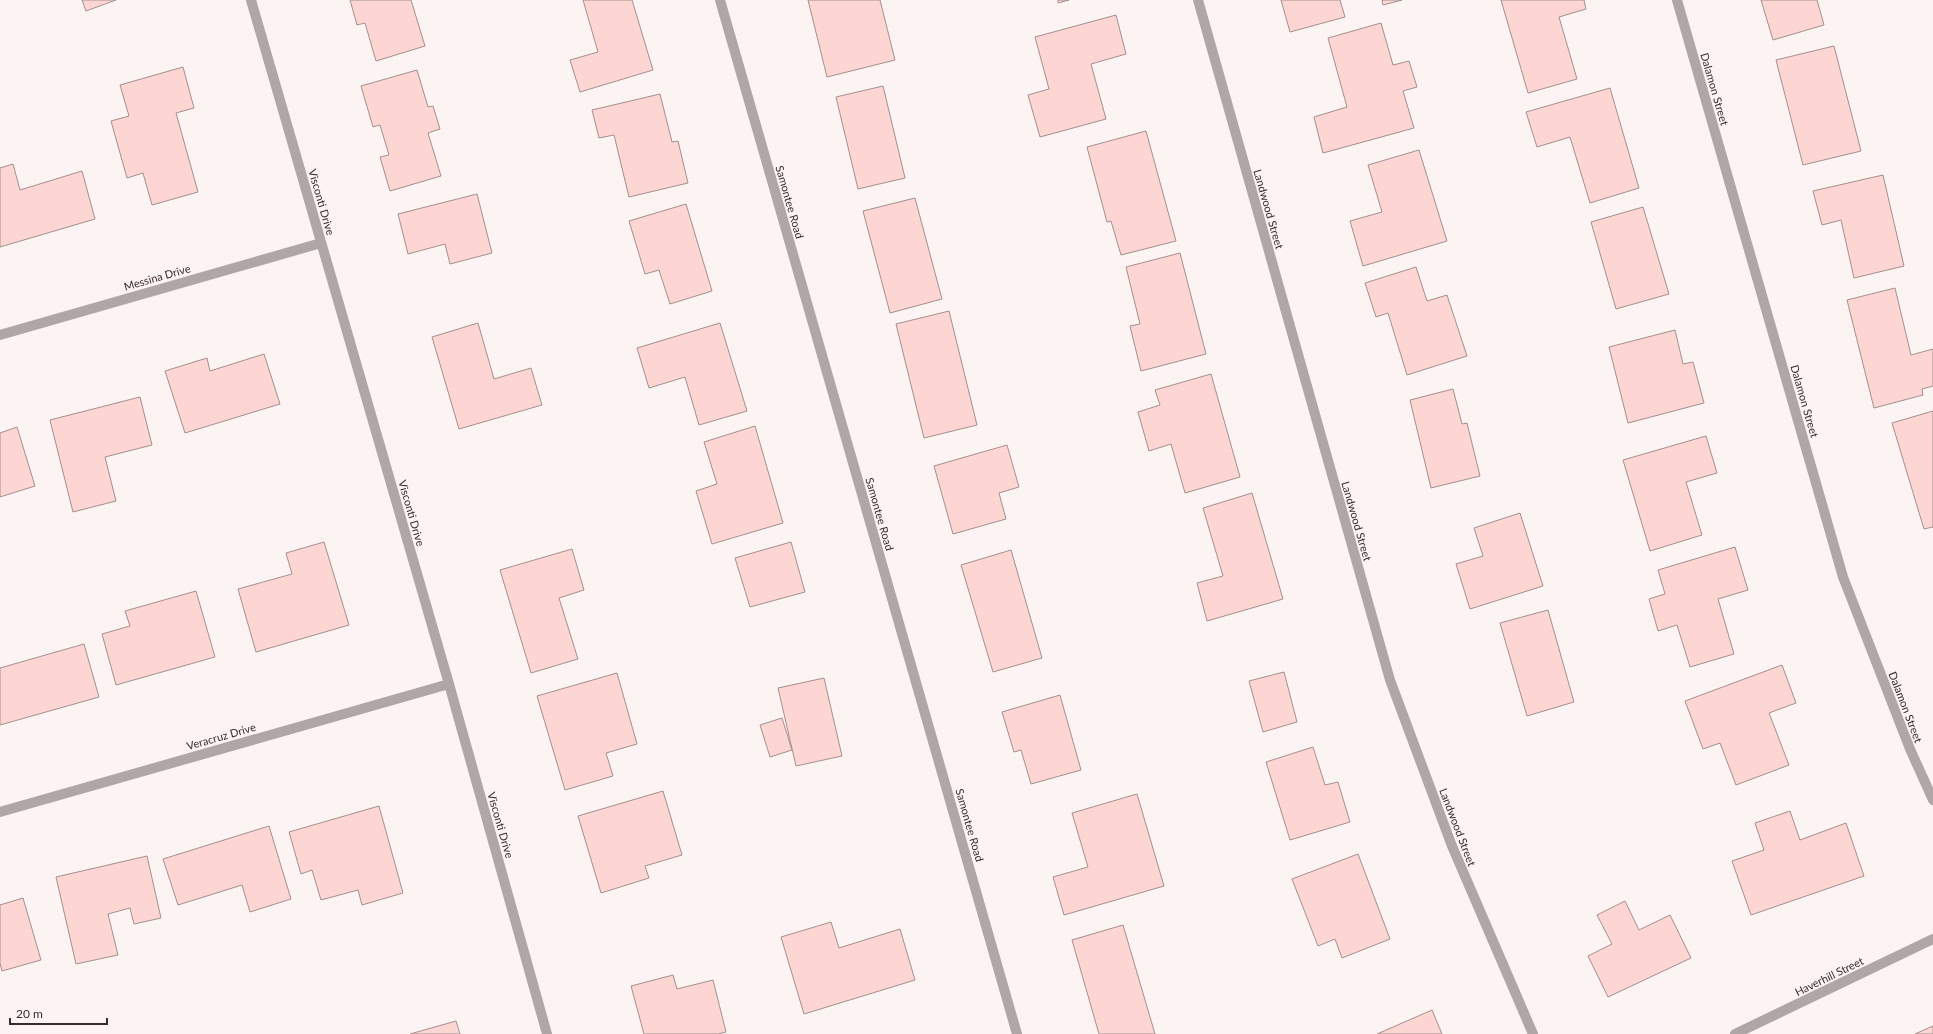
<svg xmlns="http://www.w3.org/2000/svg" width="1933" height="1034" font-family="Lato,sans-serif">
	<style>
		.building { fill: #fdd6d3; stroke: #a28f8e }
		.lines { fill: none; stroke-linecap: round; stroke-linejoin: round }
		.street { stroke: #afa6a5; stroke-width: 10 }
		.labels { text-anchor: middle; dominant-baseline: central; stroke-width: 3; stroke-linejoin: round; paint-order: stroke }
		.street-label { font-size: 11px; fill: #352d2d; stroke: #fcf4f3 }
	</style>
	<rect width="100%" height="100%" fill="#fcf4f3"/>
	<path class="building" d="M82 0H116L86 11Z
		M350 0H411L425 46 376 61 365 23 357 25Z
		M583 0H632L653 70 580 92 570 60 598 52Z
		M808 0H880L895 60 827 77Z
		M1058 0H1069L1058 3Z
		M1281 0H1340L1345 17 1290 32Z
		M1382 0H1402L1383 5Z
		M1501 0H1584L1586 9 1559 17 1577 79 1528 93Z
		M1761 0H1817L1824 25 1773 40Z
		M1116 15 1126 54 1091 64 1106 119 1040 137 1028 95 1049 89 1035 37Z
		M1381 23 1393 65 1409 61 1417 87 1403 91 1414 128 1323 153 1314 117 1347 107 1328 38Z
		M1834 46 1861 151 1803 165 1776 60Z
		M183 67 194 108 176 113 198 192 152 205 143 173 127 178 111 121 129 116 120 85Z
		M417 70 428 107 433 106 440 129 428 133 441 176 390 191 380 157 389 155 380 125 373 127 361 86Z
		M883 86 905 178 858 189 836 97Z
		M1610 88 1639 188 1590 203 1570 137 1537 147 1526 112Z
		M660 94 672 142 678 141 688 183 629 197 614 135 599 138 592 110Z
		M1146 131 1176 241 1121 255 1111 221 1107 222 1087 147Z
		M1419 150 1447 241 1363 266 1350 221 1382 212 1368 165Z
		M13 164 20 190 82 171 95 219 0 247V168Z
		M1883 175 1904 266 1854 278 1841 220 1822 225 1813 191Z
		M477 194 492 253 450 264 445 244 408 254 398 214Z
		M915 198 942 299 890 313 863 211Z
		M686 204 712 291 670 304 659 270 645 274 629 221Z
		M1643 207 1669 294 1616 309 1591 222Z
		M1180 253 1206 354 1141 371 1130 326 1140 324 1126 267Z
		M1416 267 1427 301 1447 295 1467 356 1407 375 1388 313 1376 317 1365 283Z
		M1895 288 1911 355 1933 349V386L1922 389 1923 395 1874 408 1847 300Z
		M949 311 977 425 924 438 896 324Z
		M478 323 494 379 531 368 542 405 459 429 432 337Z
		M720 323 747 411 699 425 685 377 649 388 637 348Z
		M1675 330 1683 364 1693 362 1704 403 1628 423 1609 347Z
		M264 354 280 404 185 433 165 371 207 358 210 371Z
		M1211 374 1240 477 1185 493 1171 444 1149 451 1138 412 1160 405 1155 390Z
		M1453 389 1462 424 1467 423 1480 476 1431 488 1410 400Z
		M140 397 152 445 105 457 116 501 73 512 50 420Z
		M1933 411V527L1924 529 1892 423Z
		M755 426 783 523 712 544 696 491 717 484 704 442Z
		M17 427 35 486 0 497V433Z
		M1706 436 1717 473 1686 482 1702 535 1650 551 1623 460Z
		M1007 445 1019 487 999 493 1006 519 953 534 934 466Z
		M1252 493 1283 599 1207 621 1197 583 1223 576 1203 508Z
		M1520 513 1543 586 1470 609 1456 564 1483 556 1474 528Z
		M324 542 349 625 256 652 238 589 292 574 286 553Z
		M791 542 805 592 750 607 735 558Z
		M1735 547 1748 590 1718 599 1734 654 1690 667 1677 625 1658 631 1649 599 1665 594 1658 570Z
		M572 549 584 590 559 598 578 659 531 673 500 570Z
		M1011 550 1042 658 993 672 961 565Z
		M196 591 215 657 116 685 102 634 130 626 125 611Z
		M1548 610 1574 702 1527 716 1500 623Z
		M84 644 99 697 0 725V668Z
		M1782 665 1796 703 1769 713 1789 765 1736 785 1720 743 1703 749 1685 701Z
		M1284 672 1297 722 1263 732 1249 681Z
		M617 673 637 744 606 753 613 776 565 790 537 696Z
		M824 678 842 756 796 766 778 688Z
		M1060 695 1081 770 1031 784 1021 750 1014 752 1002 712Z
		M782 718 792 750 770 757 760 725Z
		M1313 747 1325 785 1338 782 1350 822 1290 840 1266 762Z
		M663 791 682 855 645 866 649 878 601 893 578 816Z
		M1137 794 1164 886 1064 915 1053 877 1088 867 1072 813Z
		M379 806 403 893 362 905 358 890 321 900 312 870 301 874 289 832Z
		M1790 811 1800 840 1846 823 1864 876 1751 915 1732 861 1764 850 1755 823Z
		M269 826 291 899 250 912 242 885 178 905 163 859Z
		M1358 854 1390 939 1342 958 1335 939 1318 946 1292 879Z
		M147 856 161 918 134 924 130 908 108 914 118 955 76 964 56 877Z
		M23 898 41 960 2 971 0 963V905Z
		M1625 901 1639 930 1670 915 1691 958 1608 997 1588 956 1612 944 1597 915Z
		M831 922 839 948 900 929 915 980 804 1014 781 937Z
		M1123 925 1155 1034H1099L1072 940Z
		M673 975 677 989 713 980 726 1032 718 1034H644L631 986Z
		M1432 1010 1442 1034H1377Z
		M456 1021 460 1034H410Z
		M1933 1026V1034H1915Z"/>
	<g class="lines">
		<path class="street" d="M251 0 449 684 547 1034
			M720 0 1017 1034
			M1198 0 1390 680 1452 846 1533 1034
			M1677 0 1843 577 1910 749 1933 800
			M0 335 321 243
			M0 812 449 684
			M1735 1034 1933 939"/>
	</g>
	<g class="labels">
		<g class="street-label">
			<text transform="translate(1715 89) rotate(74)">Dalamon Street</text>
			<text transform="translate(322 202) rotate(74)">Visconti Drive</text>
			<text transform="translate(790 202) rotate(74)">Samontee Road</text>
			<text transform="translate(1269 209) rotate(74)">Landwood Street</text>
			<text transform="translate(157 277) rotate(-16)">Messina Drive</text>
			<text transform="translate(1805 401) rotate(74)">Dalamon Street</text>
			<text transform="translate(412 513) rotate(74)">Visconti Drive</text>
			<text transform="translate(880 514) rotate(74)">Samontee Road</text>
			<text transform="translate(1357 521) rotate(74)">Landwood Street</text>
			<text transform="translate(1906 707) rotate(69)">Dalamon Street</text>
			<text transform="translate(221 736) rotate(-16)">Veracruz Drive</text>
			<text transform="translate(501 825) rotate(74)">Visconti Drive</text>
			<text transform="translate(970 825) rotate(74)">Samontee Road</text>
			<text transform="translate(1458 827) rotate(69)">Landwood Street</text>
			<text transform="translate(1829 976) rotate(-26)">Haverhill Street</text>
		</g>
	</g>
	<path d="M10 1018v6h97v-6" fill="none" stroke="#352d2d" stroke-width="2"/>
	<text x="16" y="1018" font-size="12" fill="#352d2d" stroke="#fcf4f3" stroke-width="3" paint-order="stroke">20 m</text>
</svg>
